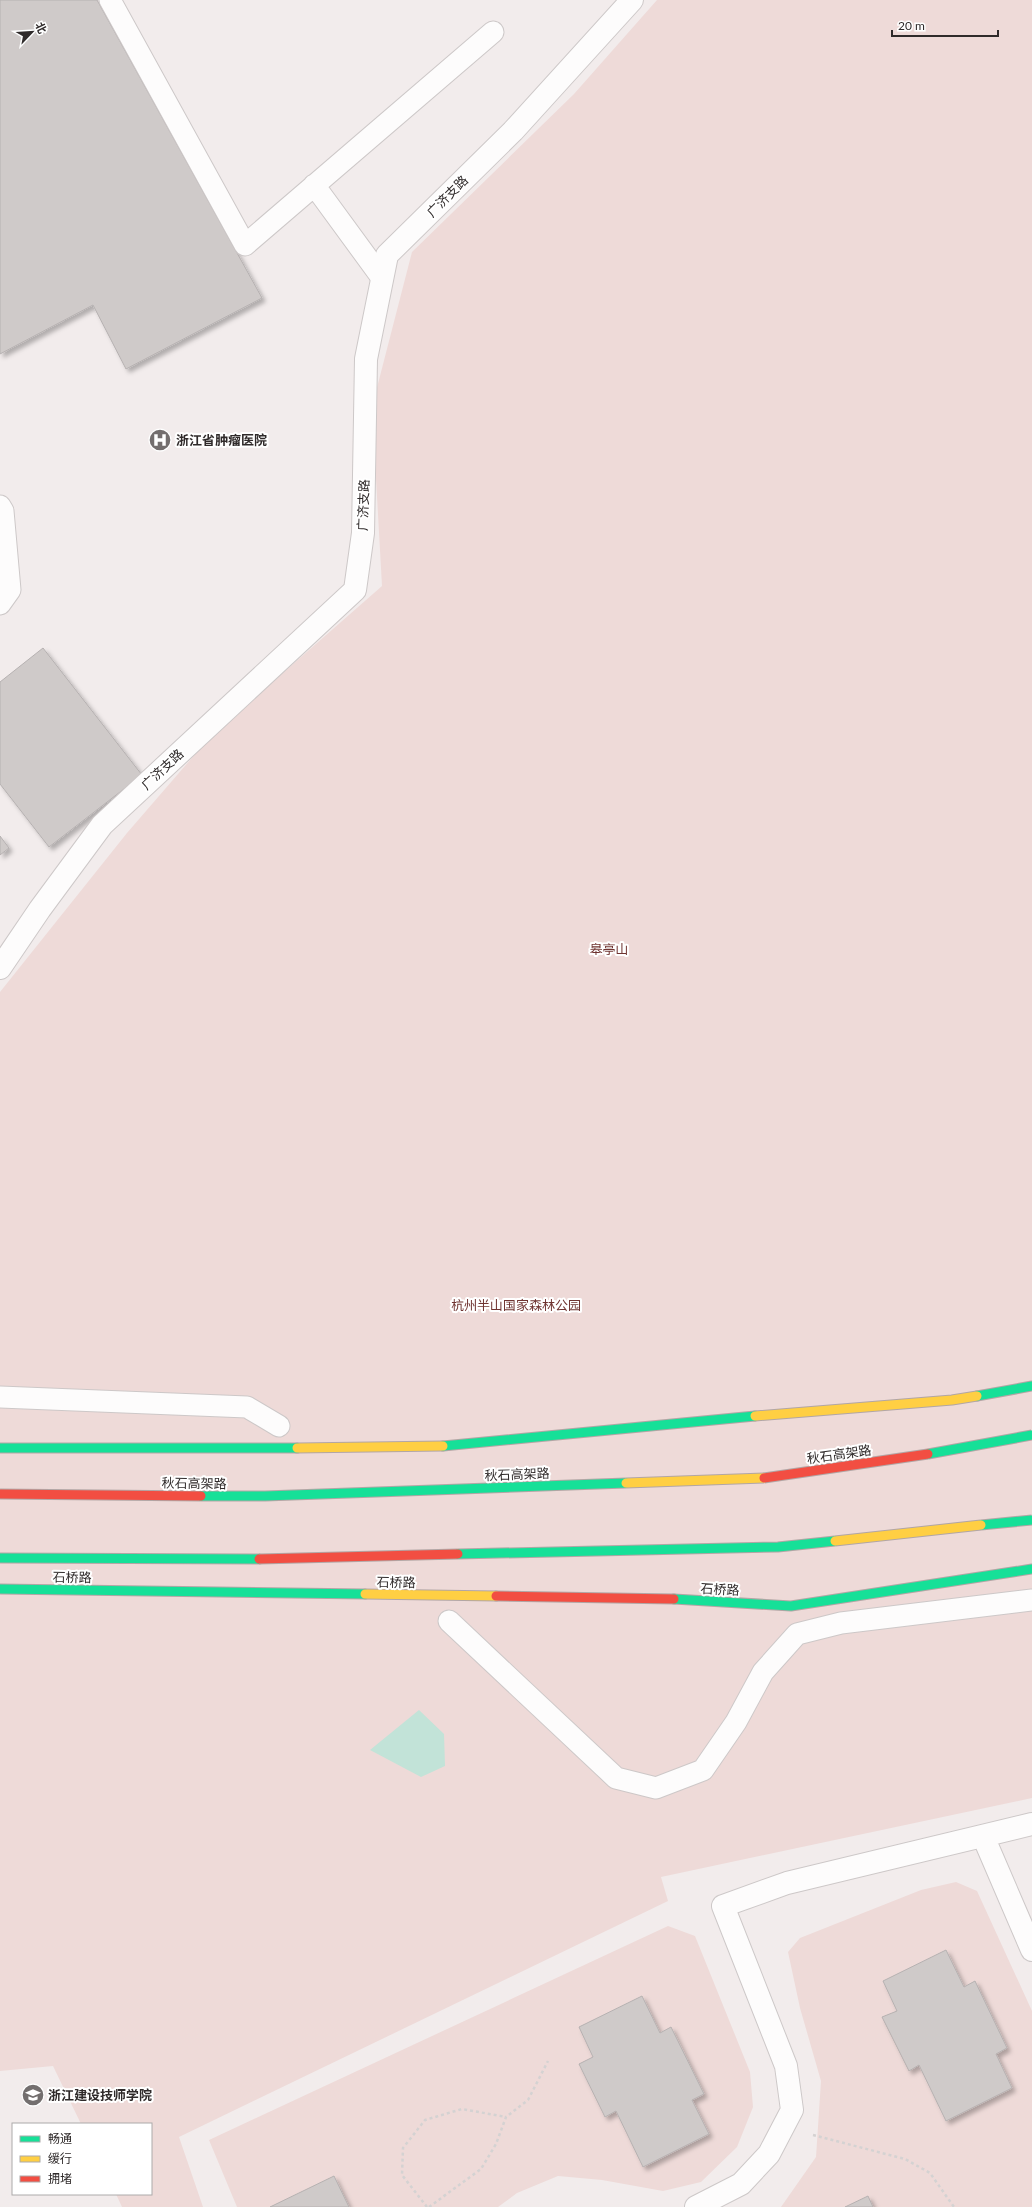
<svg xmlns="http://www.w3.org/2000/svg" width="1032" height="2207" font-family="Lato,'Noto Sans SC',sans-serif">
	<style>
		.green { fill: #eedad8 }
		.water { fill: #c2e3d8 }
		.building { fill: #cfcac9; stroke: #b6b1b1; filter: url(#shadow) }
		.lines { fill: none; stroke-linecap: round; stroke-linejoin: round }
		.lane-casing { stroke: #cdc8c8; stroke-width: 23 }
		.street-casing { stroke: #cdc8c8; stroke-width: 24 }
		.fast-casing { stroke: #b2a6a5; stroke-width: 11 }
		.slow-casing { stroke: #b2a6a5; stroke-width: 11 }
		.jam-casing { stroke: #b2a6a5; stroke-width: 11 }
		.path { stroke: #d4d2d2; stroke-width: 2.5; stroke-dasharray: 3 3; stroke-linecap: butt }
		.lane { stroke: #fdfcfc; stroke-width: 21 }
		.street { stroke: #fdfcfc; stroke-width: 22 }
		.fast { stroke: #16e098; stroke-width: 9 }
		.slow { stroke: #ffcf43; stroke-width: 9 }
		.jam { stroke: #f24e42; stroke-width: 9 }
		.fast-bridge-casing { stroke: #b2a6a5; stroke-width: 11; stroke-linecap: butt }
		.slow-bridge-casing { stroke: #b2a6a5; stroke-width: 11; stroke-linecap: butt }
		.jam-bridge-casing { stroke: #b2a6a5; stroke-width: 11; stroke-linecap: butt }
		.fast-bridge { stroke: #16e098; stroke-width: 9 }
		.slow-bridge { stroke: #ffcf43; stroke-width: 9 }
		.jam-bridge { stroke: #f24e42; stroke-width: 9 }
		.labels { text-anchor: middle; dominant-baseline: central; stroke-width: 4; stroke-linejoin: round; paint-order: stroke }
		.street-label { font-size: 13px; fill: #2f2a2a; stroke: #fff }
		.poi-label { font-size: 13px; font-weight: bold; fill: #2f2a2a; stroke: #fff; text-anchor: start }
		.park-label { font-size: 13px; fill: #6f3431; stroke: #fff }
	</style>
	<defs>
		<filter id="shadow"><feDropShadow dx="3.5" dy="3.5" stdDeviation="2" flood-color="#0004"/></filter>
	</defs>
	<rect width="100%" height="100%" fill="#f2ecec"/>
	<path class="green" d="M657 0H1032V1798L661 1877 668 1901 179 2137 203 2207H122L116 2194H151V2124H81L53 2066 0 2071V992L127 833 210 737 382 586 372 407 412 252 574 94Z
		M956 1882 977 1891 1032 2011V2207H781L816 2157 821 2081 800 2008 788 1952 800 1938 921 1890Z
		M668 1926 695 1936 750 2072 753 2107 737 2147 701 2182 663 2191 602 2180 558 2176 517 2193 498 2207H237L209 2140Z"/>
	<path class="water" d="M419 1710 444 1734 445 1766 421 1777 370 1750Z"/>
	<path class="building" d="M0 0H97L262 298 126 369 93 305 0 354Z
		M43 648 142 775 49 847 0 784V682Z
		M0 836 9 848 0 855Z
		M946 1950 964 1987 975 1981 1007 2048 996 2054 1012 2088 946 2121 919 2065 909 2071 882 2017 897 2011 883 1981Z
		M642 1996 660 2033 671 2027 704 2094 692 2100 709 2134 643 2167 616 2111 605 2117 579 2064 593 2057 579 2027Z
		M334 2176 349 2207H270Z
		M868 2196 873 2207H845Z"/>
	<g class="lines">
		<g class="lane-casing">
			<path id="lane" d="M110 0 245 245 493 32
				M314 185 382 278
				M0 506 3 511 10 590 0 604
				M0 1397 247 1407 279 1426
				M449 1621 616 1778 656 1788 703 1770 736 1722 763 1672 797 1634 841 1623 1032 1600"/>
		</g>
		<g class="street-casing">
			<path id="street" d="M0 968 40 909 102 825 355 590 363 533 366 359 387 255 513 131 632 0
				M983 1836 1032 1950
				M696 2207 741 2184 769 2154 792 2110 786 2066 723 1906 787 1883 1032 1824"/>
		</g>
		<g class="fast-casing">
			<path id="fast" d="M977 1396 1032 1386
				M443 1446 755 1416
				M0 1448H297
				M0 1558 259 1559
				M0 1589 365 1594
				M674 1599 791 1606
				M791 1606 1032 1569"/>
		</g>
		<g class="slow-casing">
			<path id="slow" d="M755 1416 952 1400 977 1396
				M297 1448 443 1446
				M365 1594 496 1596"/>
		</g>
		<g class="jam-casing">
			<path id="jam" d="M496 1596 674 1599"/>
		</g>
		<path class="path" d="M813 2135 905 2159 930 2173 954 2207
			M427 2207 402 2175 403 2148 425 2120 462 2109 506 2117
			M429 2207 481 2169 496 2144 506 2117 528 2100 548 2061"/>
		<use href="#lane" class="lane"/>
		<use href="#street" class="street"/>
		<use href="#fast" class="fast"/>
		<use href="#slow" class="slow"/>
		<use href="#jam" class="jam"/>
		<g class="fast-bridge-casing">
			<path id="fast-bridge" d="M928 1454 1032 1435
				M201 1496H265L626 1483
				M981 1525 1032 1520
				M458 1554 778 1547 835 1541"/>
		</g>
		<g class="slow-bridge-casing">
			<path id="slow-bridge" d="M626 1483 764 1478
				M835 1541 981 1525"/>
		</g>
		<g class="jam-bridge-casing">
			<path id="jam-bridge" d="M764 1478 928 1454
				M0 1494 201 1496
				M259 1559 458 1554"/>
		</g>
		<use href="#fast-bridge" class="fast-bridge"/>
		<use href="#slow-bridge" class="slow-bridge"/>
		<use href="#jam-bridge" class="jam-bridge"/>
	</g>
	<defs>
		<g id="hospital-disc" transform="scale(1.15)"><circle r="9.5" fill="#736e6e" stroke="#fff"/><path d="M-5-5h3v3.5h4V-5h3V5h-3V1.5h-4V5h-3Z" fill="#fff"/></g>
		<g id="university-disc" transform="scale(1.15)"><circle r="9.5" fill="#736e6e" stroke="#fff"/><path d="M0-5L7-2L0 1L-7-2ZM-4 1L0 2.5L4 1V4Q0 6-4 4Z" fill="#fff"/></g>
	</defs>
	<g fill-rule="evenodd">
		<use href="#hospital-disc" x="160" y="440"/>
		<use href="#university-disc" x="33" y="2095"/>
	</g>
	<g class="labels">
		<g class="street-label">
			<text transform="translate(447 196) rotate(-45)">广济支路</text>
			<text transform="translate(363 505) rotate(-88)">广济支路</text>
			<text transform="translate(162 769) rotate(-43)">广济支路</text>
			<text transform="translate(839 1454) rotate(-8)">秋石高架路</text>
			<text transform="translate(517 1474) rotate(-2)">秋石高架路</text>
			<text transform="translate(194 1483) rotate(1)">秋石高架路</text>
			<text transform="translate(72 1577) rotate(1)">石桥路</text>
			<text transform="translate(396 1582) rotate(1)">石桥路</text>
			<text transform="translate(720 1589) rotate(3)">石桥路</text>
		</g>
		<g class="poi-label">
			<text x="176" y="440">浙江省肿瘤医院</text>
			<text x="48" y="2095">浙江建设技师学院</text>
		</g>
		<g class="park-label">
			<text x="609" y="949">皋亭山</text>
			<text x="516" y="1305">杭州半山国家森林公园</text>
		</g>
	</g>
	<rect x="12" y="2123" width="140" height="72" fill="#ffffff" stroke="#acaaaa"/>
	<rect x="20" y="2136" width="20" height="6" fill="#16e098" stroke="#acaaaa"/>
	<text x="48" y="2143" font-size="12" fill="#2f2a2a">畅通</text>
	<rect x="20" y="2156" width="20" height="6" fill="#ffcf43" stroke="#acaaaa"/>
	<text x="48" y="2163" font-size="12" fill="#2f2a2a">缓行</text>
	<rect x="20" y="2176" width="20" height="6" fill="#f24e42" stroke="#acaaaa"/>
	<text x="48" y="2183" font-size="12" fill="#2f2a2a">拥堵</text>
	<g transform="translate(32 32) rotate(65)" stroke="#ffffff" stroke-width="3" paint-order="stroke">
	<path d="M0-3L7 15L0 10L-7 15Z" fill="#2f2a2a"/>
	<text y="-6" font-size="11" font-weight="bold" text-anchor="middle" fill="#2f2a2a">北</text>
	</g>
	<path d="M892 30v6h106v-6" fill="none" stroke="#2f2a2a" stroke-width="2"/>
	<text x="898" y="30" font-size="12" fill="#2f2a2a" stroke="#ffffff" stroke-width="3" paint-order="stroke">20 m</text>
</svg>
